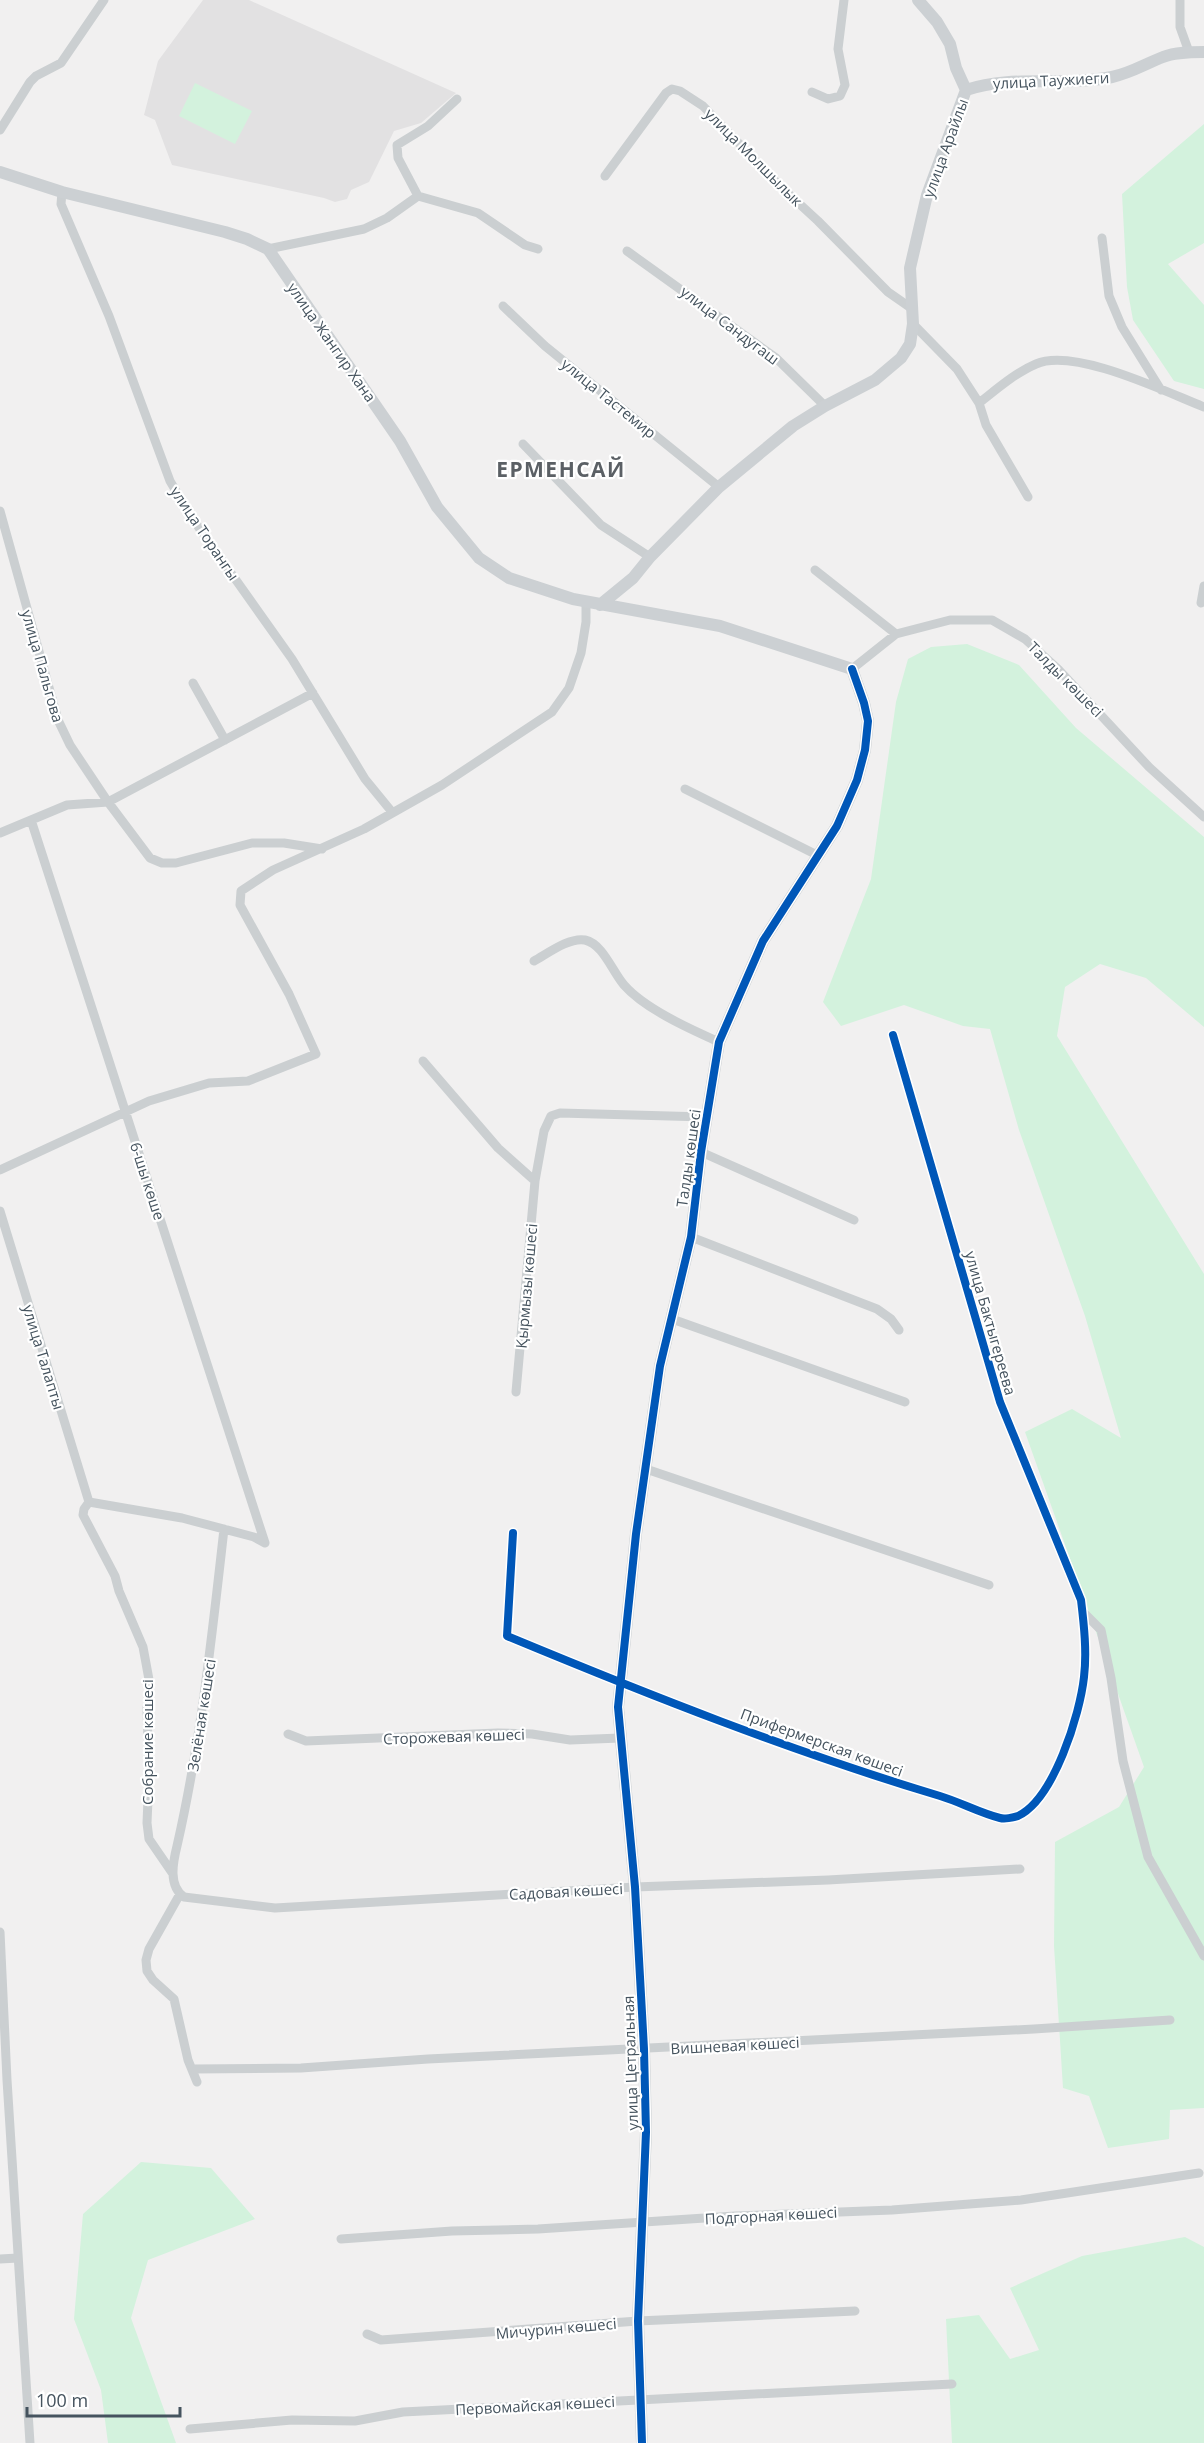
<svg xmlns="http://www.w3.org/2000/svg" width="1204" height="2443" font-family="'Open Sans',sans-serif">
	<style>
		.education { fill: #e2e1e2 }
		.green { fill: #d3f2dd }
		.lines { fill: none; stroke-linecap: round; stroke-linejoin: round }
		.street { stroke: #cbcfd1; stroke-width: 9 }
		.secondary { stroke: #ccd0d3; stroke-width: 12 }
		.cycleway-casing { stroke: #fff; stroke-width: 11 }
		.cycleway { stroke: #0057b8; stroke-width: 8 }
		.labels { text-anchor: middle; dominant-baseline: central; stroke-width: 4.5; stroke-linejoin: round; paint-order: stroke }
		.street-label { font-size: 15px; fill: #45535e; stroke: #fff }
		.district-label { font-size: 21px; font-weight: bold; letter-spacing: 1.5px; fill: #5b6065; stroke: #fff }
	</style>
	<rect width="100%" height="100%" fill="#f1f0f0"/>
	<path class="education" d="M203 0H249L456 93 421 123 394 131 369 182 351 190 347 199 335 202 324 198 172 165 155 120 144 115 158 61Z"/>
	<path class="green" d="M195 83 252 111 235 144 179 116Z
		M1204 124V243L1168 264 1204 305V389L1174 381 1133 320 1127 287 1122 194Z
		M967 644 1019 665 1076 728 1204 837V1027L1146 978 1100 964 1065 987 1057 1036 1204 1274V2108L1170 2110 1169 2139 1108 2148 1089 2096 1063 2088 1054 1946 1055 1842 1119 1807 1144 1767 1025 1432 1072 1409 1121 1438 1085 1316 1019 1130 990 1029 963 1026 904 1005 841 1026 823 1002 871 879 896 702 908 659 931 647Z
		M141 2162 211 2168 255 2219 148 2260 131 2318 176 2443H108L101 2390 74 2319 83 2214Z
		M1185 2237 1204 2247V2443H952L946 2319 979 2315 1010 2359 1039 2350 1010 2288 1082 2256Z"/>
	<g class="lines">
		<path class="street" d="M1180 0V27L1189 52
			M812 92 828 99 840 96 845 85 838 49 844 0
			M0 130 30 82 36 76 61 63 104 0
			M605 176 666 93 672 89 680 91 703 106 780 186 818 221 888 292 911 308
			M62 192 61 204 109 316 170 481 192 518 292 659 365 779 392 812
			M418 196 478 213 525 245 538 249
			M1102 238 1109 296 1122 327 1161 390
			M268 249 364 229 387 218 418 196 398 158 397 145 428 126 457 99
			M627 251 776 358 825 406
			M503 306 545 346 719 487
			M913 324 957 369 979 403 986 425 1028 497
			M979 403C997 389 1015 373 1036 364 1074 347 1166 392 1204 407
			M523 444 601 525 650 557
			M0 511 58 720 70 745 108 802 67 805 0 833
			M815 570 896 634
			M1201 603 1204 586
			M852 669 896 634 950 620H992L1025 639 1058 669 1149 767 1204 817
			M193 683 225 740
			M313 693 108 802 150 858 162 863H176L252 843H284L322 849
			M685 789 819 856
			M31 820 265 1543
			M534 961C547 954 569 937 585 940 603 944 612 971 624 985 645 1009 690 1029 719 1042
			M423 1061 498 1148 535 1181
			M701 1152 854 1220
			M0 1170 149 1101 209 1083 248 1081 316 1054 289 994 240 905 241 891 273 870 364 829 442 785 552 712 569 688 581 653 586 622V602
			M0 1211 89 1502
			M691 1237 877 1309 891 1319 899 1330
			M672 1319 905 1402
			M516 1392 535 1181 544 1131 551 1116 560 1113 706 1117
			M646 1469 989 1585
			M89 1502 84 1509 83 1515 115 1576 119 1591 143 1647 150 1685 147 1708 149 1776 147 1823 149 1839 173 1874
			M89 1502 182 1518 254 1537 265 1543
			M224 1529C212 1635 201 1741 177 1846 173 1862 168 1886 184 1897L275 1908 635 1887 828 1880 1020 1869
			M513 1533 507 1636C649 1695 793 1752 940 1796 960 1802 980 1813 1000 1818 1004 1819 1013 1818 1018 1816 1054 1799 1080 1714 1084 1677 1087 1652 1084 1625 1081 1600L1000 1402 893 1035
			M1083 1612 1101 1630 1111 1678 1123 1761 1148 1857 1204 1956
			M288 1734 306 1741 498 1733 532 1734 570 1740 620 1738
			M180 1894 149 1949 146 1960 147 1971 153 1980 174 1999 188 2060 197 2082
			M0 1932 7 2080 30 2443
			M193 2069 301 2068 428 2059 1034 2029 1170 2020
			M341 2239 452 2231 538 2229 735 2216 892 2210 1021 2200 1199 2173
			M0 2259 18 2258
			M367 2334 381 2340 638 2321 855 2311
			M190 2429 292 2420 355 2421 403 2412 952 2384"/>
		<path class="secondary" d="M966 90C1014 74 1063 87 1112 77 1131 73 1145 64 1163 57 1175 52 1191 52 1204 52
			M0 172 62 192 225 232 247 239 268 249 400 441 437 507 479 558 509 578 573 599 720 626 852 669 864 703 868 721 865 750 857 780 837 826 763 941 719 1042 701 1152 691 1237 660 1366 636 1534 618 1707 635 1887 644 2049 646 2132 638 2321 642 2443
			M600 605 633 578 650 557 719 487 793 426 825 406 875 380 901 358 910 344 913 324 910 268 927 195 966 90 956 68 950 44 937 22 918 0"/>
		<g class="cycleway-casing">
			<path id="cycleway" d="M513 1533 507 1636C649 1695 793 1752 940 1796 960 1802 980 1813 1000 1818 1004 1819 1013 1818 1018 1816 1054 1799 1080 1714 1084 1677 1087 1652 1084 1625 1081 1600L1000 1402 893 1035
				M642 2443 638 2321 646 2132 644 2049 635 1887 618 1707 636 1534 660 1366 691 1237 701 1152 719 1042 763 941 837 826 857 780 865 750 868 721 864 703 852 669"/>
		</g>
		<use href="#cycleway" class="cycleway"/>
	</g>
	<g class="labels">
		<g class="street-label">
			<text transform="translate(1051 80) rotate(-3)">улица Таужиеги</text>
			<text transform="translate(945 148) rotate(-70)">улица Арайлы</text>
			<text transform="translate(754 157) rotate(45)">улица Молшылык</text>
			<text transform="translate(730 325) rotate(37)">улица Сандугаш</text>
			<text transform="translate(332 342) rotate(55)">улица Жангир Хана</text>
			<text transform="translate(609 398) rotate(39)">улица Тастемир</text>
			<text transform="translate(205 533) rotate(56)">улица Торангы</text>
			<text transform="translate(43 666) rotate(74)">улица Пальгова</text>
			<text transform="translate(1066 679) rotate(45)">Талды көшесі</text>
			<text transform="translate(688 1158) rotate(-82)">Талды көшесі</text>
			<text transform="translate(148 1181) rotate(72)">6-шы көше</text>
			<text transform="translate(526 1286) rotate(-85)">Қырмызы көшесі</text>
			<text transform="translate(991 1323) rotate(74)">улица Бактыгереева</text>
			<text transform="translate(44 1357) rotate(73)">улица Талапты</text>
			<text transform="translate(201 1715) rotate(-81)">Зелёная көшесі</text>
			<text transform="translate(454 1736) rotate(-2)">Сторожевая көшесі</text>
			<text transform="translate(147 1742) rotate(-90)">Собрание көшесі</text>
			<text transform="translate(822 1742) rotate(20)">Прифермерская көшесі</text>
			<text transform="translate(566 1891) rotate(-3)">Садовая көшесі</text>
			<text transform="translate(735 2045) rotate(-3)">Вишневая көшесі</text>
			<text transform="translate(630 2063) rotate(-92)">улица Цетральная</text>
			<text transform="translate(771 2215) rotate(-3)">Подгорная көшесі</text>
			<text transform="translate(556 2328) rotate(-5)">Мичурин көшесі</text>
			<text transform="translate(535 2405) rotate(-3)">Первомайская көшесі</text>
		</g>
		<g class="district-label">
			<text x="561" y="469">ЕРМЕНСАЙ</text>
		</g>
	</g>
	<path d="M27 2407v9h153v-9" fill="none" stroke="#45535e" stroke-width="3"/>
	<text x="36" y="2407" font-size="18" fill="#45535e" stroke="#ffffff" stroke-width="4.5" paint-order="stroke">100 m</text>
</svg>
